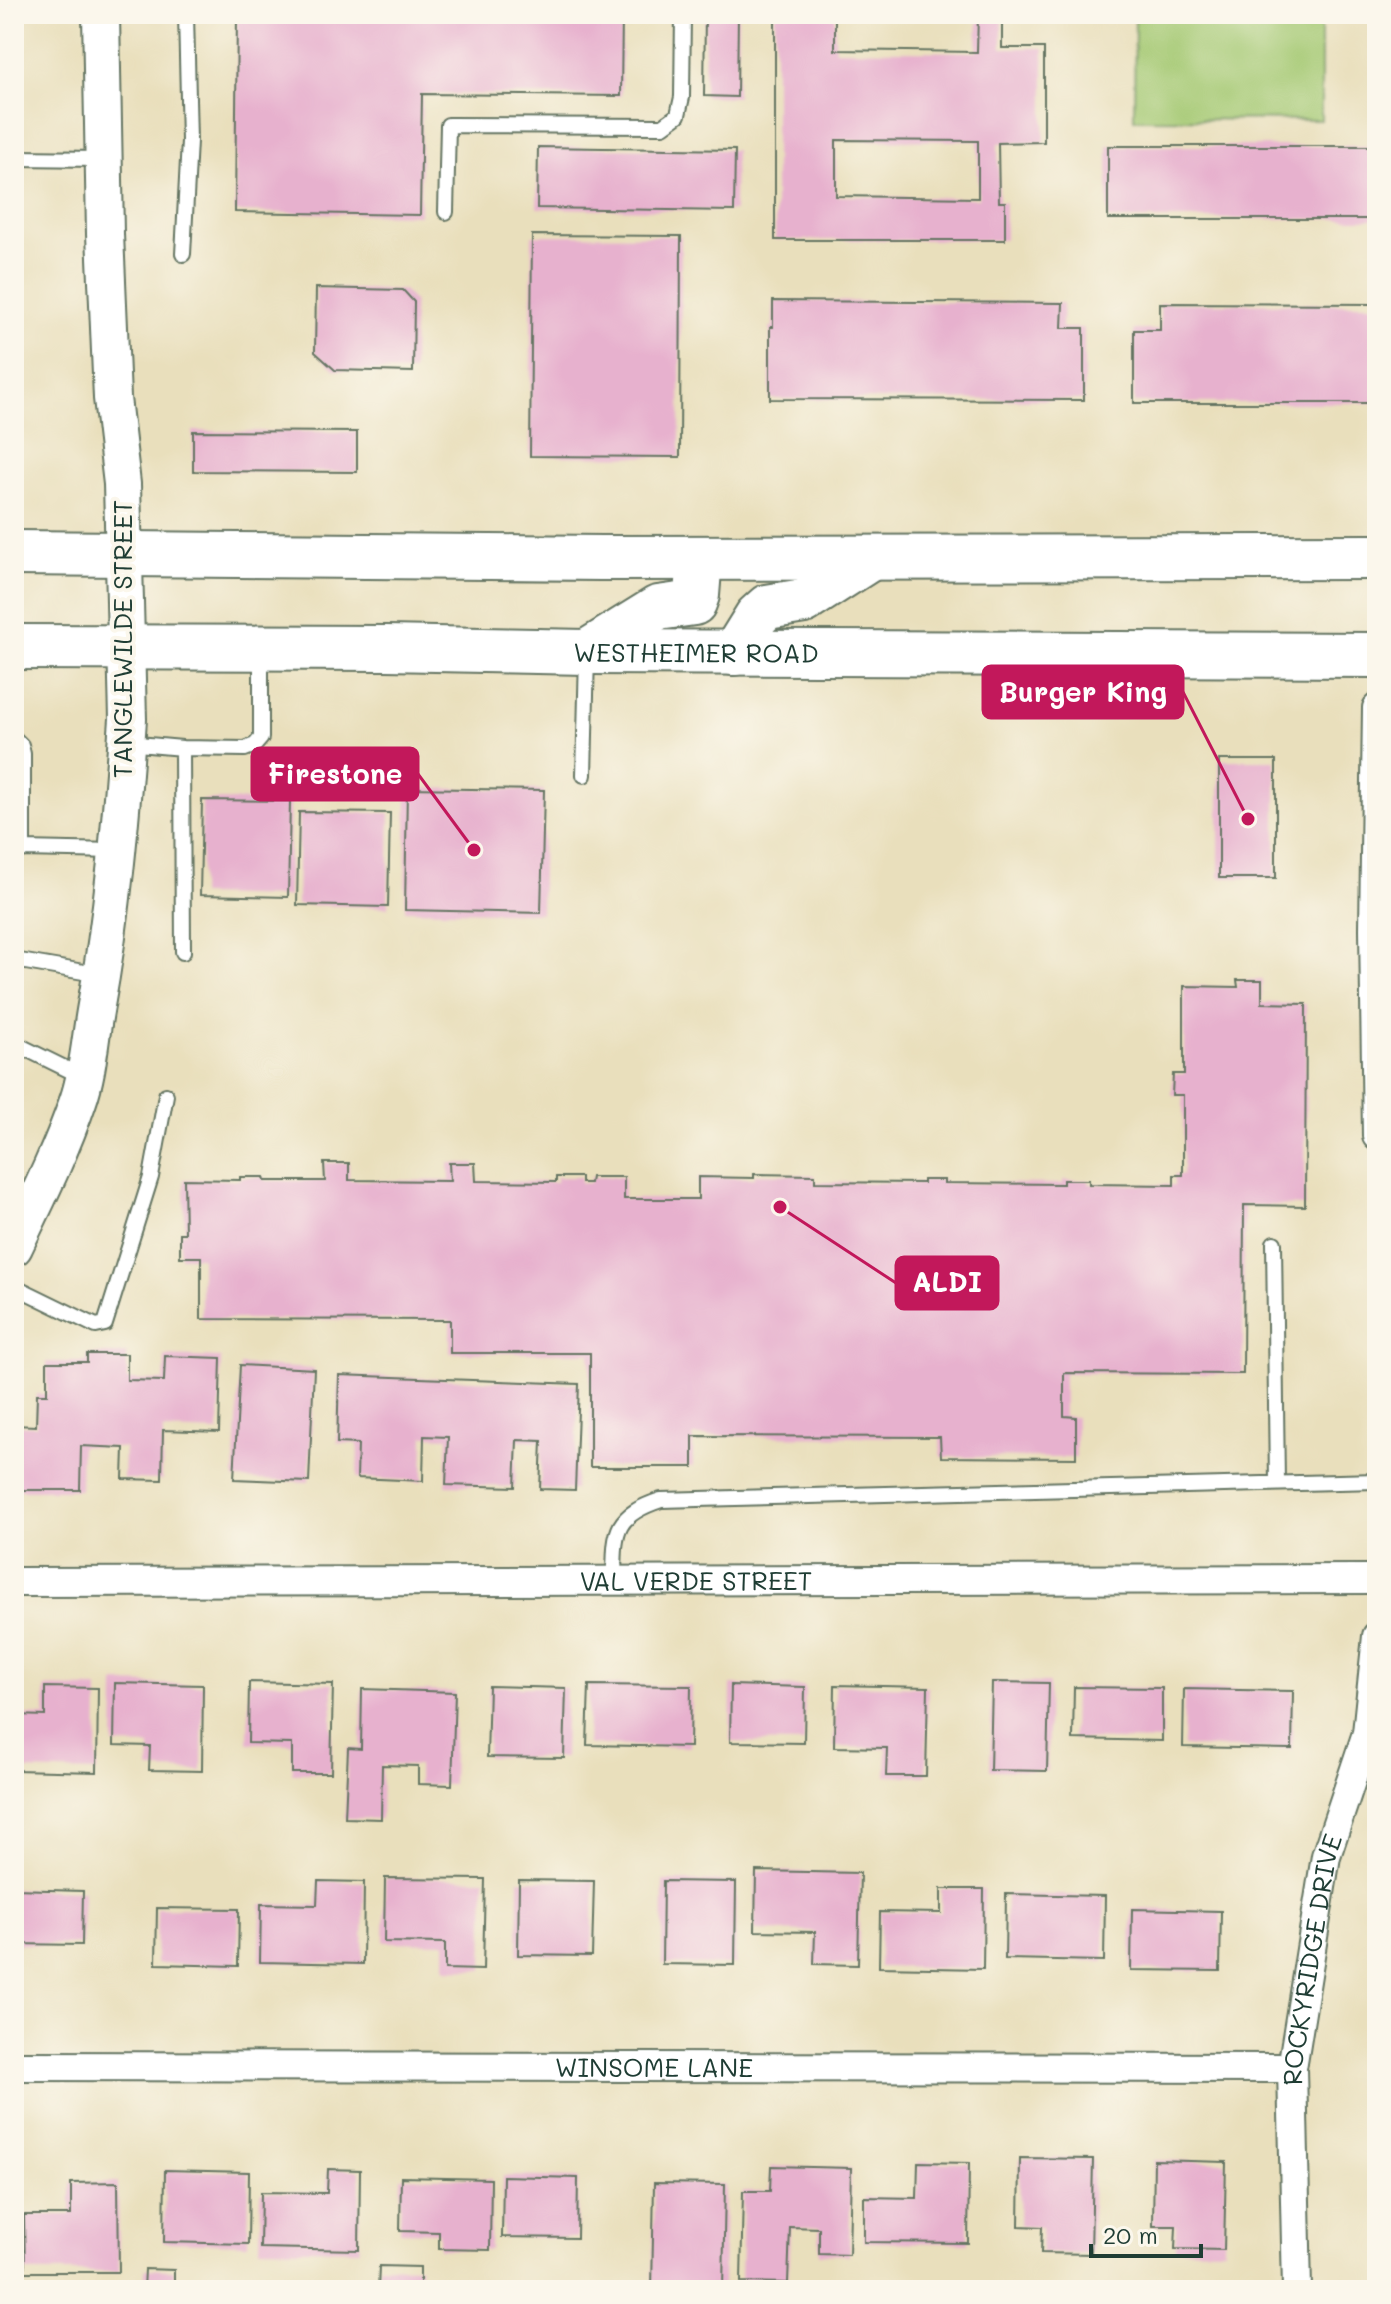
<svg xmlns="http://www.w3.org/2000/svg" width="1391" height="2304" font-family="Mali,sans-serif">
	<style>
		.green { fill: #a5c973; stroke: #628354; stroke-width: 2 }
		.building { fill: #e7b1ce; fill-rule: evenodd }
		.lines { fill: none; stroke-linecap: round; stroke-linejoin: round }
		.service-casing { stroke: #667664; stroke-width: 18 }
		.minor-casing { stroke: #667664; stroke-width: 32 }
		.tertiary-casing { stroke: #667664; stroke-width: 40 }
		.primary-casing { stroke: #667664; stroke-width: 48 }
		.service { stroke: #fff; stroke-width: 14 }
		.minor { stroke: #fff; stroke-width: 28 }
		.tertiary { stroke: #fff; stroke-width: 36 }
		.primary { stroke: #fff; stroke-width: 44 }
		.labels { text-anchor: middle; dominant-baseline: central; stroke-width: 8; stroke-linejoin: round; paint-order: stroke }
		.street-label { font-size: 26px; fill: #1f3d34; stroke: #fbf7ec }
		.leader { fill: none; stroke: #c2185b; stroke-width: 3 }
		.callout-dot { fill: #c2185b; stroke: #fbf7ec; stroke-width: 3 }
		.callout { fill: #c2185b; stroke: #c2185b; stroke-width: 3 }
		.callout-label { font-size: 28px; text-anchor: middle; font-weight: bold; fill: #fff }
	</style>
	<rect width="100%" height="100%" fill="#fbf7ec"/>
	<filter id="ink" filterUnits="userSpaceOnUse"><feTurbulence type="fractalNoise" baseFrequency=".0125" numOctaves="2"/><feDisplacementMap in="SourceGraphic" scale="16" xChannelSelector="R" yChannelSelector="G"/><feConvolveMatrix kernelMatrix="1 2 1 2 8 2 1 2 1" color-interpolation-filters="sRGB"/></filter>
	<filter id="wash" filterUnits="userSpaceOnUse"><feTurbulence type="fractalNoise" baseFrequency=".006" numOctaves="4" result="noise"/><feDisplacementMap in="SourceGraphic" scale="32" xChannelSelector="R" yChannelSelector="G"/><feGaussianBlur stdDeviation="1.8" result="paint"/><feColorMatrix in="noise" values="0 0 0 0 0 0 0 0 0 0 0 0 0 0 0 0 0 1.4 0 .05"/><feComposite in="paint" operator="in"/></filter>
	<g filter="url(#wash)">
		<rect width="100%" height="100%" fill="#e9dfbc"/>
		<path class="green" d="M1135 14H1321V120L1134 119Z"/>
		<g id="blocks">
			<path class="building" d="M237 14H622L621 96 422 94 420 215 235 212Z
				M705 14H738L737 97 704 96Z
				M775 14H835V50L977 52 978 14H1002V48H1044V142L998 143 999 202H1005V240H775ZM836 140 978 141V198L836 196Z
				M1108 146H1377V219H1108Z
				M538 147 735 150 734 211 537 208Z
				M532 235 681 236 680 457 530 456Z
				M316 288 403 290 414 302 413 372 335 370 315 352Z
				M773 301 1063 303 1062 328H1084V400L770 399V327H773Z
				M1160 303 1377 304V403H1134V330H1160Z
				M193 431 357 432V472L193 471Z
				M1219 760H1276V878H1219Z
				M407 788 544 790 541 913 405 910Z
				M202 800 290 801 288 897 200 895Z
				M299 812 390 813 388 907 297 905Z
				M1237 980H1262V1003L1306 1004 1305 1206 1244 1205 1243 1374 1064 1373V1416L1076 1417V1458L941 1457 940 1437 693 1436V1467H590V1353H450V1320L201 1319V1257H180V1233H185L184 1179 240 1180V1177H264L265 1181H325L324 1163H349V1180L450 1181 449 1163H475L476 1181 556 1182V1177H581V1183H590L591 1177H624V1199H698V1177L754 1178V1174L815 1175V1182L923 1183V1180H944V1183L1063 1184V1180H1089V1184L1174 1185V1175H1183V1095H1172L1173 1074H1184V986L1238 987Z
				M87 1354H127V1380L164 1381 165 1356 221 1358 219 1432 163 1430 162 1480 123 1479 124 1448 81 1446 80 1490H14V1425L36 1426 37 1394H47V1362H87Z
				M240 1365 314 1369 309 1482 234 1479Z
				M339 1375 579 1384 575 1490 540 1489 542 1441 517 1440 515 1487 446 1485 448 1437 424 1436 423 1481 357 1478 358 1444 337 1443Z
				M249 1682 333 1684 331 1773H292V1744L248 1743Z
				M992 1682 1049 1683 1047 1771 990 1770Z
				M115 1683 203 1685 202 1771 149 1770 150 1746 114 1745Z
				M589 1685 691 1686 690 1747 587 1745Z
				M731 1685 805 1687 804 1743 730 1742Z
				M835 1685 928 1687 926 1776H886L887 1748 834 1747Z
				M489 1686 566 1688 564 1758 487 1757Z
				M45 1687 98 1688 97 1772 15 1770 16 1715 45 1716Z
				M1074 1687 1162 1688V1741L1073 1739Z
				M362 1689 455 1692 452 1785 418 1784V1766L382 1765 381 1819 345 1818 348 1748 361 1749Z
				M1184 1689 1293 1691 1292 1749 1183 1747Z
				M756 1871 860 1873 858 1965 814 1964 815 1932 755 1931Z
				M385 1878 485 1879 483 1970 445 1969V1943L384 1942Z
				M519 1880 594 1881 592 1956 518 1955Z
				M318 1881 364 1882 363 1964 260 1962 261 1904 317 1905Z
				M663 1881 736 1882 735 1965 662 1964Z
				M14 1889 83 1891 82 1945 14 1944Z
				M941 1889H984L983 1969 879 1967 880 1912 941 1913Z
				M1006 1894 1105 1896 1104 1961 1005 1959Z
				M157 1908 239 1909 238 1966 156 1964Z
				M1132 1909 1221 1911 1220 1971 1131 1970Z
				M1020 2158 1093 2159 1091 2254 1041 2253 1042 2227 1019 2226Z
				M1154 2160 1226 2162 1224 2250 1175 2249 1176 2226H1153Z
				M918 2162 969 2163 968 2243 864 2242V2197L917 2198Z
				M771 2166 851 2168 849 2255 819 2254V2228L790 2227 788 2283 741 2282 743 2191H770Z
				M328 2169 360 2170 359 2250 260 2248 261 2192 327 2193Z
				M165 2170 249 2172 248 2244 164 2242Z
				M503 2176 578 2178 577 2238 502 2237Z
				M401 2177 491 2179 490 2250 439 2249V2232L400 2231Z
				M118 2182 119 2272H25L24 2215H71V2183Z
				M654 2183 725 2184 723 2290H652Z
				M379 2266 420 2267V2290H378Z
				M145 2269 174 2270V2290H144Z"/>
		</g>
	</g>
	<g filter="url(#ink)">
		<use href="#blocks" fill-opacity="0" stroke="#667664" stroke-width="2"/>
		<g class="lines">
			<g class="service-casing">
				<path id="service" d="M14 158 102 159
					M446 212 448 125 663 126 678 115 682 97 683 14
					M183 254 189 141 186 14
					M14 738 21 745 23 754V849
					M127 743 182 748
					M584 775 587 655
					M14 854 23 849 116 851
					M183 952 182 748 245 749 255 745 261 738V653
					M14 960 101 975
					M14 1043 83 1077
					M1274 1243 1277 1483
					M14 1286 96 1326 105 1324 151 1177 166 1095
					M614 1580C615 1533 612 1516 661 1500L1377 1481"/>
			</g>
			<g class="minor-casing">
				<g id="minor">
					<path d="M1377 708 1374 929 1377 1136"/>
					<path id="s1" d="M14 1582 1377 1579"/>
					<path id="s2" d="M14 2066 1292 2068"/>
					<path id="s3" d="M1297 2290 1292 2068 1326 1856 1367 1733 1377 1636"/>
				</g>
			</g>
			<g class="tertiary-casing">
				<path id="tertiary" d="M14 1247C37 1199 61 1151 78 1101 88 1073 90 1040 95 1011 113 913 121 819 128 719L122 484 112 398 105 234 101 14"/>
			</g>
			<g class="primary-casing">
				<g id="primary">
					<path d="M14 553 602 558 1377 557"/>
					<path id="s4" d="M14 647 387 648 587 652 1377 655"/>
					<path d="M587 652 658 608 694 603 697 595 700 558"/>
					<path d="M734 653 757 616 767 607 804 601 871 558"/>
				</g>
			</g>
			<use href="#service" class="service"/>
			<use href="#minor" class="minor"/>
			<use href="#tertiary" class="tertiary"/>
			<use href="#primary" class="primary"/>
		</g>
	</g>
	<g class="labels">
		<g class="street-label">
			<text transform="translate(122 639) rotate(-90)">TANGLEWILDE STREET</text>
			<text stroke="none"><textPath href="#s4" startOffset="682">WESTHEIMER ROAD</textPath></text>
			<text stroke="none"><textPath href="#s1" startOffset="682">VAL VERDE STREET</textPath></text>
			<text stroke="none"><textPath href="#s3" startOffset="332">ROCKYRIDGE DRIVE</textPath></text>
			<text stroke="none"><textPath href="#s2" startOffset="640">WINSOME LANE</textPath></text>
		</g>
	</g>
	<path class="leader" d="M1248 819L1183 692M474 850L418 774M780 1207L896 1283"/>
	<g class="callout-dot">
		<circle cx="1248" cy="819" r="8"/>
		<circle cx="474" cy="850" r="8"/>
		<circle cx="780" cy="1207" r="8"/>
	</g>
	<g class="callout">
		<rect x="983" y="666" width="200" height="52" rx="8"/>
		<rect x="252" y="748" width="166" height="52" rx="8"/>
		<rect x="896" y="1257" width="102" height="52" rx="8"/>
	</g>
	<g class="callout-label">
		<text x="1083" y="702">Burger King</text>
		<text x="335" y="784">Firestone</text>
		<text x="947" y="1292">ALDI</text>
	</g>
	<rect width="1391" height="2304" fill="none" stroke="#fbf7ec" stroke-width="48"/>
	<path d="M1091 2244v12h110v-12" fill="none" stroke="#1f3d34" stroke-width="4"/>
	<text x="1103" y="2244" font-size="24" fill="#1f3d34" stroke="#fbf7ec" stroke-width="6" paint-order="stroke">20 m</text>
</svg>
